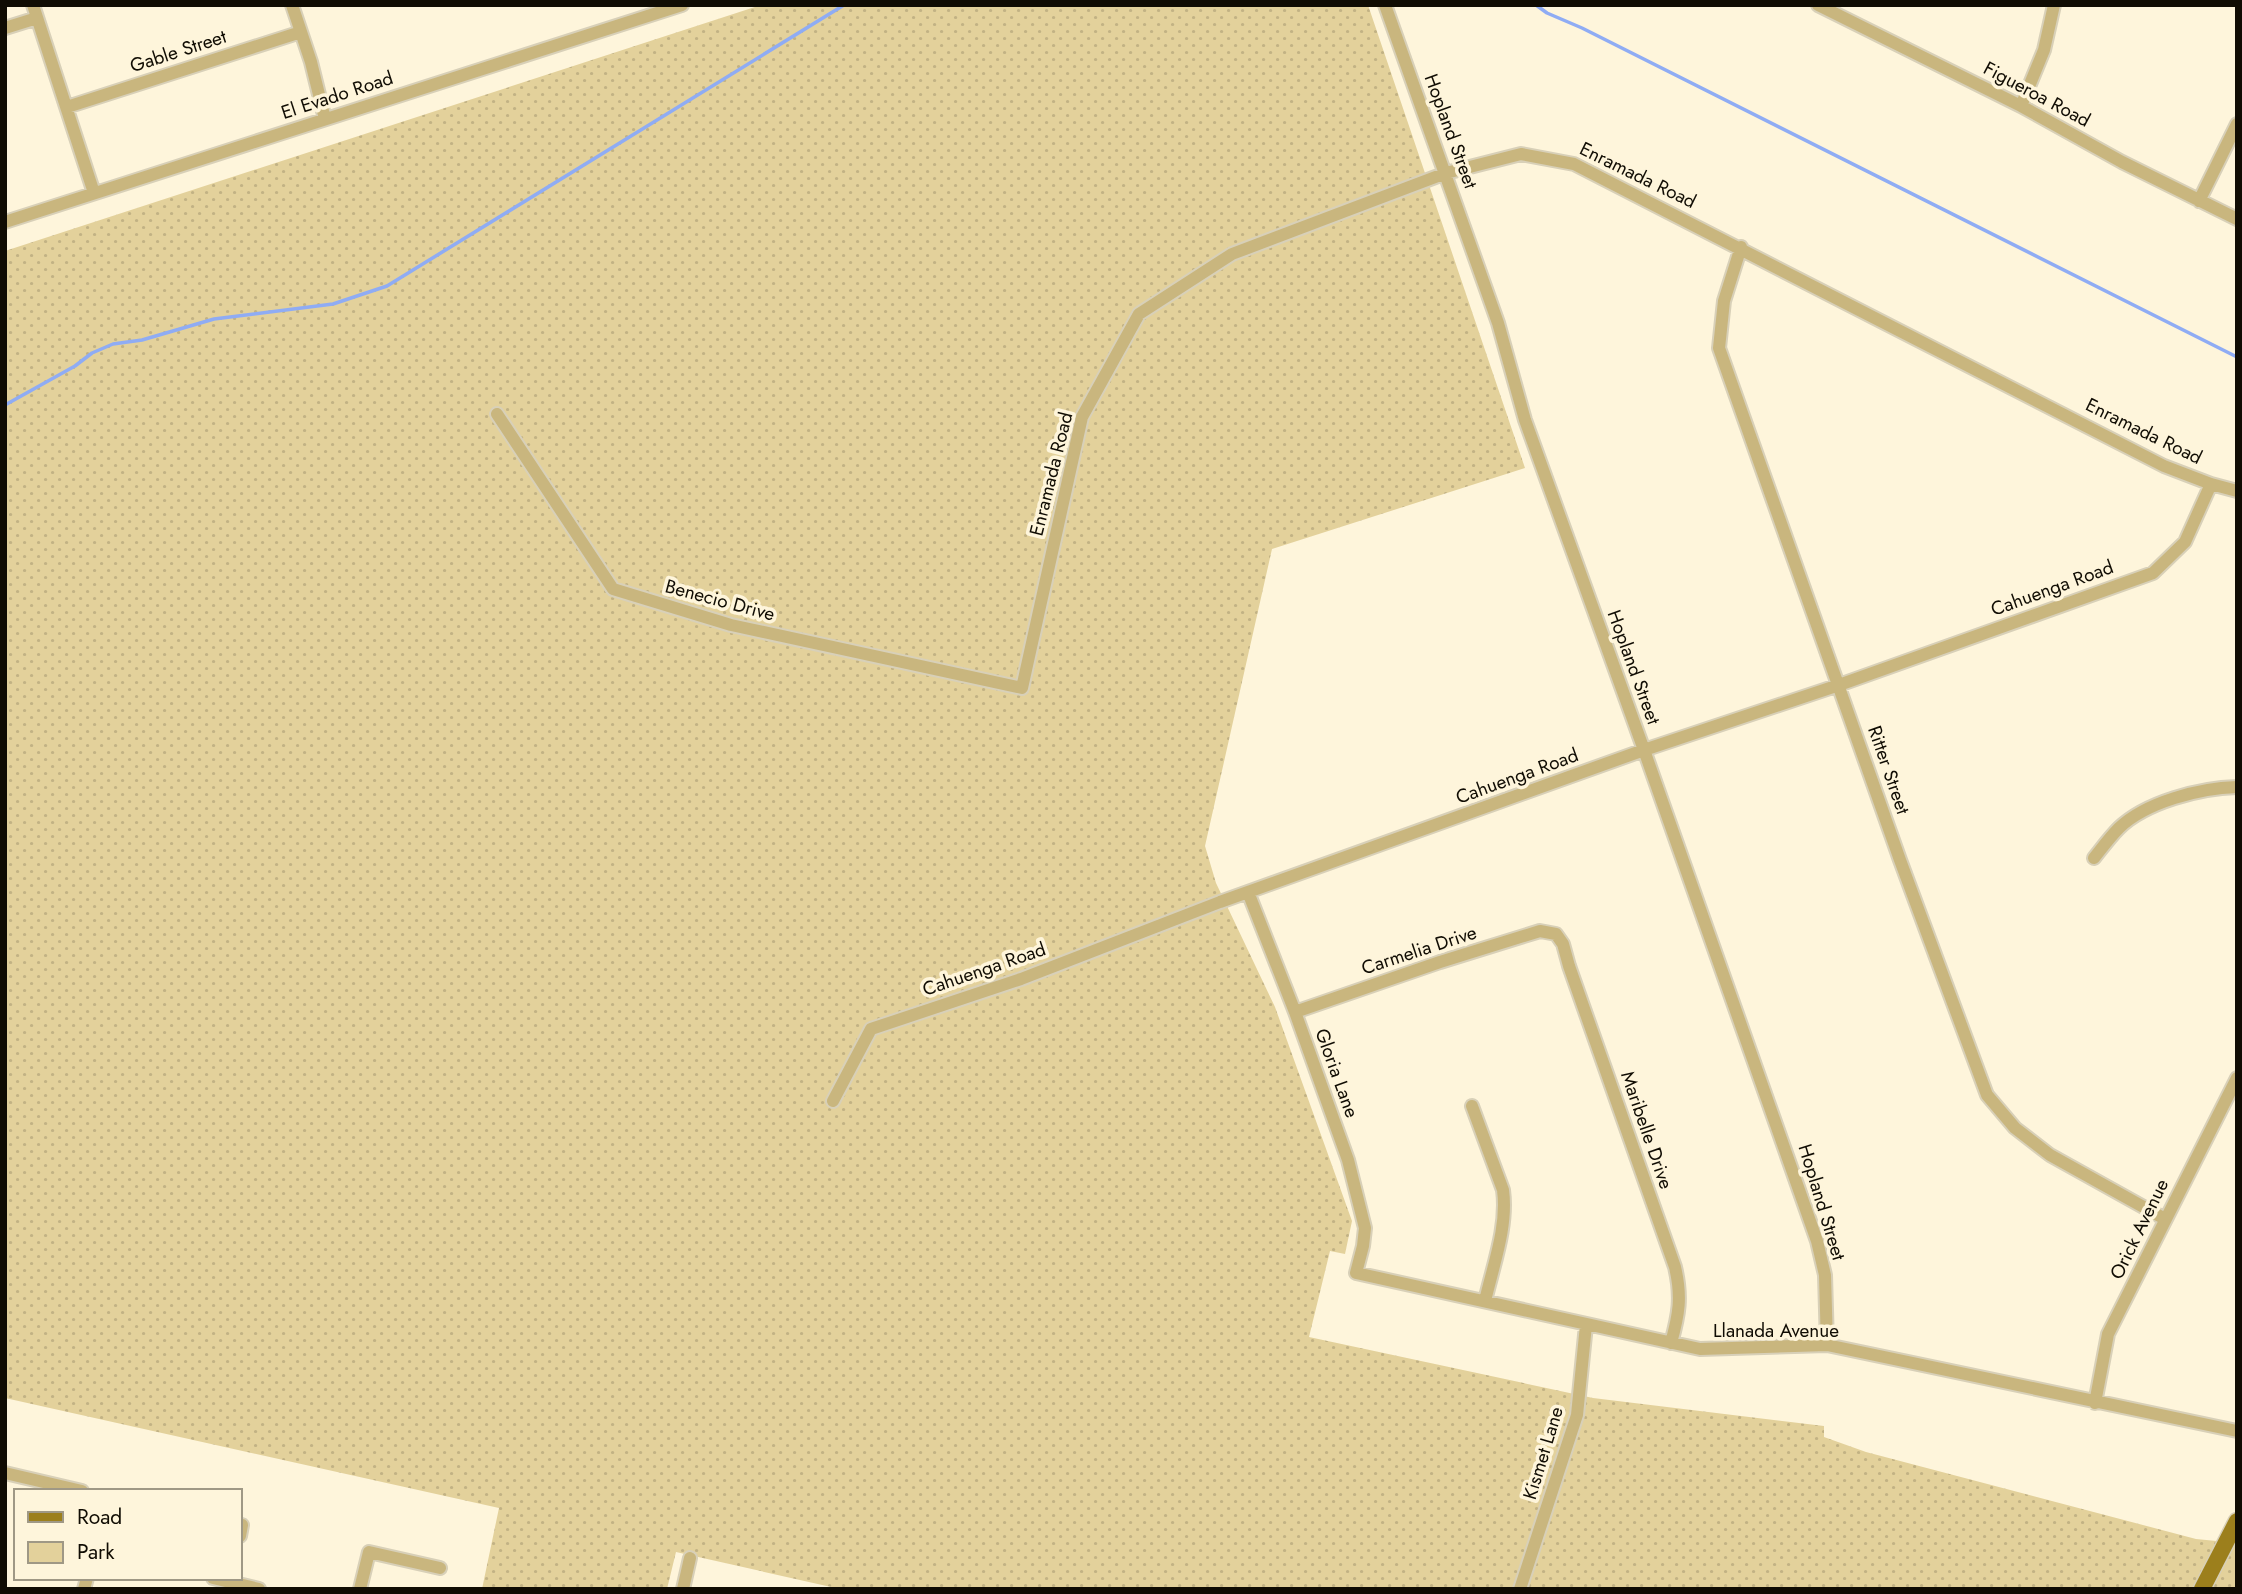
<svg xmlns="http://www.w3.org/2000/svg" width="2242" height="1594" font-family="Jost,sans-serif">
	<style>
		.green { fill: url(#green-dots) }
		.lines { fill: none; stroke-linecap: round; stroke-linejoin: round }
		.stream { stroke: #8facf4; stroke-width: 3.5 }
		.minor-casing { stroke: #d8d0b8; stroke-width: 16 }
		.major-casing { stroke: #d8d0b8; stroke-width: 19 }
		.minor { stroke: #c9b67e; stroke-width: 12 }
		.major { stroke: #9c7f1c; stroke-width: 16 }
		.labels { text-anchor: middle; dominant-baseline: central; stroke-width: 7; stroke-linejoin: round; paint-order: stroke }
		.street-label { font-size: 19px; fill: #100c03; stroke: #fef5db }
	</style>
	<defs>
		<pattern id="green-dots" width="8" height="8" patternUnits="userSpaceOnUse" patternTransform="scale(1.75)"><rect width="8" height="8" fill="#e3d19b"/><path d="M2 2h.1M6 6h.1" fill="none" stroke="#c2b284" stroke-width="1.8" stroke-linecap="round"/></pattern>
	</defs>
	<rect width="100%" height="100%" fill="#fef5db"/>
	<path class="green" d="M761 5H1368L1525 468 1272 549 1205 846 1216 883 1275 1007 1352 1221 1345 1254 1330 1251 1309 1337 1593 1398 1824 1426V1437L1866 1452 2196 1539 2237 1543V1589H840L676 1552 667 1589H482L499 1508 5 1398V251Z"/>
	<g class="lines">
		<path class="stream" d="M1536 5 1547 13 1582 28 2237 357
			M5 405 75 366 92 353 113 344 142 340 214 319 333 304 387 286 844 5"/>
		<g class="minor-casing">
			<path id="minor" d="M33 5 94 193
				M292 5 311 62 325 119
				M1385 5 1498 323 1525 420 1644 750 1817 1241 1825 1275 1827 1345
				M1818 5 2021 106 2122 162 2237 219
				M5 28 37 18
				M2021 106 2044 50 2054 5
				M67 107 301 32
				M2199 201 2237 124
				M5 222 682 5
				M1741 247 1724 301 1719 348 1900 860 1987 1095 2015 1128 2050 1155 2165 1219
				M497 414 613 589 731 625 1022 688 1082 417 1139 314 1232 254 1446 173 1521 154 1574 164 2164 466 2211 484 2237 491
				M2094 858C2102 848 2110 837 2119 828 2146 802 2200 788 2237 787
				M1248 892 1295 1012 1348 1160 1365 1228 1363 1246 1356 1273 1700 1349 1827 1345 2237 1431
				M1295 1012 1440 962 1540 931 1556 934 1563 944 1569 966 1675 1267C1682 1297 1679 1314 1671 1343
				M833 1101 871 1029 1021 979 1220 902 1644 750 1839 685 2153 573 2185 542 2211 484
				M1472 1106 1503 1190C1508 1226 1493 1266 1485 1301
				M2095 1403 2108 1334 2237 1078
				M5 1473 82 1491
				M240 1536 242 1525
				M213 1578 259 1589
				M84 1589 87 1578
				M360 1589 369 1552 440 1568
				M683 1589 690 1558
				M1520 1589 1577 1415 1586 1325"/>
		</g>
		<g class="major-casing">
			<path id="major" d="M2202 1589 2237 1521"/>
		</g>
		<use href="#minor" class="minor"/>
		<use href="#major" class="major"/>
	</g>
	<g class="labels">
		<g class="street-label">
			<text transform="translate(178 51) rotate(-18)">Gable Street</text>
			<text transform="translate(2037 94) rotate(28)">Figueroa Road</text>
			<text transform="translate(337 95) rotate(-18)">El Evado Road</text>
			<text transform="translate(1451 131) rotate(70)">Hopland Street</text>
			<text transform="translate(1638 175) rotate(26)">Enramada Road</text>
			<text transform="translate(2144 431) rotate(26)">Enramada Road</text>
			<text transform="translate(1051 474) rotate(-76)">Enramada Road</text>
			<text transform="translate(2052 588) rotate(-20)">Cahuenga Road</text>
			<text transform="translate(720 600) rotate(15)">Benecio Drive</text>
			<text transform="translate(1634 667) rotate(70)">Hopland Street</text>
			<text transform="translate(1889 770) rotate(71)">Ritter Street</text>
			<text transform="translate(1517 776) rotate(-20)">Cahuenga Road</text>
			<text transform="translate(1419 950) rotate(-18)">Carmelia Drive</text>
			<text transform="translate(984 969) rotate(-19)">Cahuenga Road</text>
			<text transform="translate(1337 1073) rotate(70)">Gloria Lane</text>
			<text transform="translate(1647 1130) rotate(71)">Maribelle Drive</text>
			<text transform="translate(1822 1202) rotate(73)">Hopland Street</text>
			<text transform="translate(2139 1229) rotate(-64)">Orick Avenue</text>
			<text x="1776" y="1330">Llanada Avenue</text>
			<text transform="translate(1543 1453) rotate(-73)">Kismet Lane</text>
		</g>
	</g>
	<rect width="2242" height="1594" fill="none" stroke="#100c03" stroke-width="14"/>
	<rect x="14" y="1489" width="228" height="91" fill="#fef5db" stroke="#9f9885" stroke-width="2"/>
	<rect x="28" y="1512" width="35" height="10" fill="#9c7f1c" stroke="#9f9885" stroke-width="2"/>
	<text x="77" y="1524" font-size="21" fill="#100c03">Road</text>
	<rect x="28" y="1542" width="35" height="21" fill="#e3d19b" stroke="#9f9885" stroke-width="2"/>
	<text x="77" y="1559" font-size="21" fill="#100c03">Park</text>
</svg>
